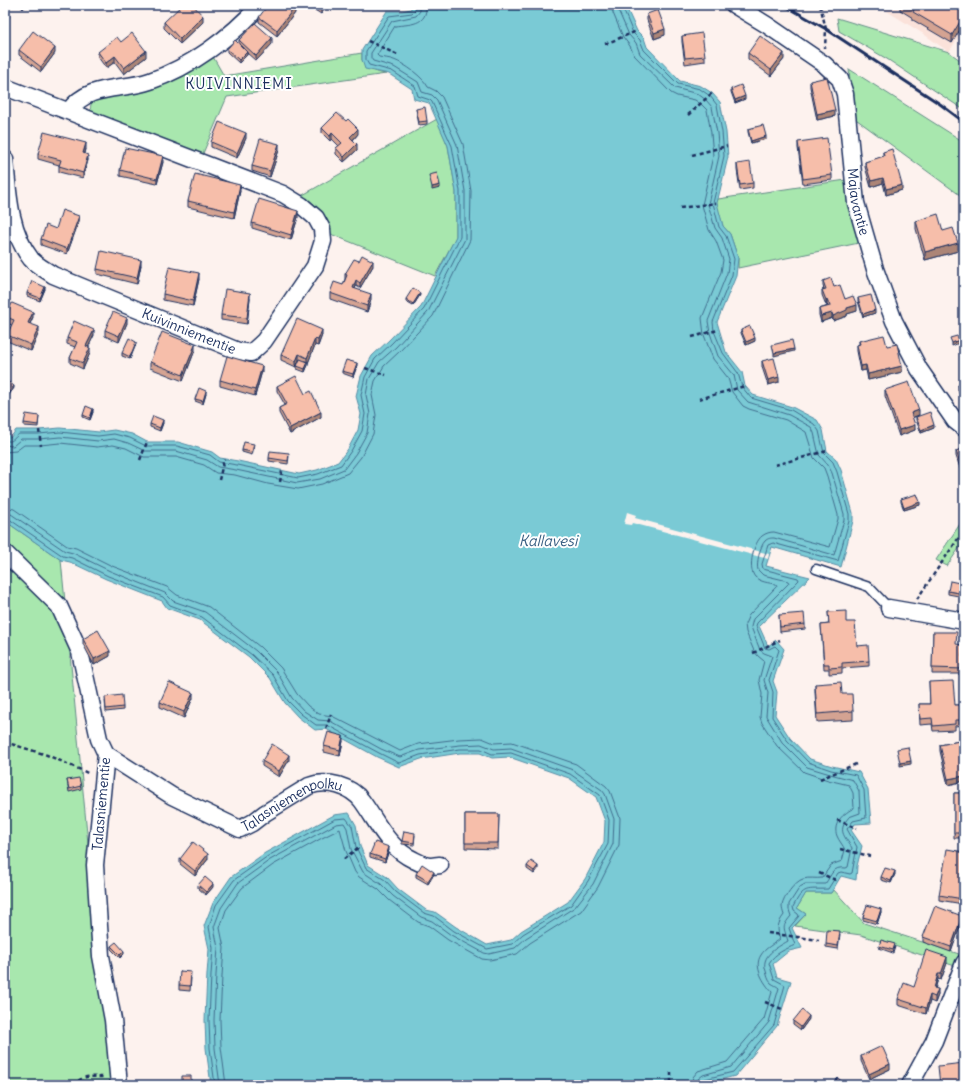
<svg xmlns="http://www.w3.org/2000/svg" width="969" height="1090" font-family="Delius,sans-serif">
	<style>
		.built { fill: #fbe2da }
		.green { fill: #a8e7ae; stroke: #628b86 }
		.water { fill: #7acad5; stroke: #548ca5 }
		.pier { fill: #fdf2ee }
		.lines { fill: none; stroke-linecap: round; stroke-linejoin: round }
		.shore { stroke: #416d8e; stroke-width: 1 }
		.service-casing { stroke: #1b2f5e; stroke-width: 11 }
		.minor-casing { stroke: #1b2f5e; stroke-width: 19 }
		.path { stroke: #1b2f5e; stroke-width: 2.5; stroke-dasharray: 4 3; stroke-linecap: butt }
		.service { stroke: #fff; stroke-width: 8 }
		.minor { stroke: #fff; stroke-width: 16 }
		.rail { stroke: #1b2f5e; stroke-width: 3 }
		.wall { fill: #d4a392; stroke: #1b2f5e }
		.shaded-wall { fill: #ac8577; stroke: #1b2f5e }
		.building { fill: #f6beaa; stroke: #1b2f5e }
		.labels { text-anchor: middle; dominant-baseline: central; stroke-width: 4; stroke-linejoin: round; paint-order: stroke }
		.street-label { font-size: 14px; fill: #1b2f5e; stroke: #fff }
		.neighbourhood-label { font-size: 15px; letter-spacing: 1px; fill: #1b2f5e; stroke: #fff }
		.water-label { font-size: 15px; font-style: italic; fill: #385e82; stroke: #fff }
	</style>
	<rect width="100%" height="100%" fill="#fdf2ee"/>
	<filter id="ink" filterUnits="userSpaceOnUse"><feTurbulence type="fractalNoise" baseFrequency=".025" numOctaves="2"/><feDisplacementMap in="SourceGraphic" scale="8" xChannelSelector="R" yChannelSelector="G"/><feConvolveMatrix kernelMatrix="1 2 1 2 8 2 1 2 1" color-interpolation-filters="sRGB"/></filter>
	<g filter="url(#ink)">
		<path class="built" d="M877 5H964V28L949 52 922 33Z"/>
		<path class="green" d="M837 18 949 52 964 63V110L887 59 839 31Z
			M362 53V60L376 72 386 74 227 97 201 158 91 113C90 108 90 104 94 100L212 55 224 76Z
			M849 69 964 142V198L853 117Z
			M437 119 448 146 456 192V237L435 276 328 233C322 215 320 204 301 196Z
			M846 180 859 243 738 268V258L730 234 723 226 716 203 718 199Z
			M964 518V541L947 566 936 560Z
			M5 521 61 560 111 1085H5Z
			M833 889 864 923 959 954 955 966 861 935 795 926 806 914 797 908 806 893H831Z"/>
		<path class="water" d="M411 5H628L626 7 637 31 644 38 647 47 680 81 701 86 712 93 720 102 726 132 728 157 717 203 723 226 730 234 738 258 736 276 717 322 726 352 742 372 745 386 753 395 792 407 817 420 823 430 827 451 836 459 841 470 853 513V521L841 567 772 547 766 566 810 577 759 626 768 646 776 640 784 649 773 681 777 692 775 715 790 738 810 759 832 766 859 772 868 789 871 823 855 824 851 830 862 846 857 866 856 880 841 876 831 893H806L797 908 806 914 792 928 802 948 789 951 773 964 777 977 791 981 777 1026 735 1076 700 1085H211L206 1048 205 1020 207 974 209 949 204 926 213 903 231 877 265 853 334 815 349 813 356 825 360 846 368 865 387 877 398 889 426 910 435 912 456 927 487 945 511 940 521 931 568 902 585 879 604 842 605 821 596 797 569 778 509 757 492 758 480 753H460L421 759 399 767 377 757 326 729 315 730 298 717 285 703 270 678 249 657 200 620 167 608 162 601 106 579 70 562 61 560 5 521V422L10 438 16 430H39L60 428 99 432 114 430 132 434 147 442H178L212 452 220 458 238 461 299 474 317 470 338 462 348 449 358 430 361 414 356 396 361 376 372 356 389 340 421 307 456 236V192L448 146 429 103 414 99 412 89 389 74 365 69 362 60V50L387 11H402L411 9Z"/>
		<path class="pier" d="M627 512 636 515 635 518 769 554 768 559 632 523 631 525 624 524Z"/>
		<g class="lines">
			<path class="shore" d="M612 5 613 13 623 37 630 46 634 55 671 93 677 96 695 100 702 105 707 110 711 133 713 156 702 205 709 230 716 241 723 260 721 272 702 318 704 335 713 359 728 378 732 392 743 406 749 409 786 420 806 432 814 458 824 468 827 476 838 515V519L830 547 774 532C770 532 766 533 762 536 754 542 747 568 755 577 760 582 769 583 776 584L777 586 749 615 745 624 746 632 754 651 758 656 764 661 759 680 762 694 760 717 762 723 777 746 804 772 828 780 849 785 853 793 854 808C844 813 832 823 837 836 839 841 843 845 845 850L842 861 831 865 822 878C816 879 809 877 803 879 795 881 783 898 782 906 782 909 783 912 784 915 777 924 777 929 780 939 774 944 765 948 761 955 753 967 764 983 772 992L764 1019 727 1062 698 1071 693 1077 691 1085
				M618 5V10L629 35 636 43 640 54 675 88 698 94 706 100 712 107 717 133 719 156 708 204 715 228 722 238 729 259 727 273 708 321 710 333 718 356 734 375 737 390 748 402 789 415 811 427 814 433 819 455 828 465 832 473 844 514V520L834 555 774 538C771 538 768 538 765 541 760 546 756 564 758 570L763 575 788 581 789 583 753 619 751 627 760 650 764 653 772 656 764 680 768 693 766 716 782 742 807 767 830 774 853 780 859 791 860 813 849 817C837 831 844 835 852 848L848 867 846 868C832 866 832 875 825 884H805L800 887 789 904V910L791 916C781 928 784 927 788 941 776 948 760 956 766 971 767 975 768 980 771 983 774 985 777 986 779 988L769 1022 731 1067 703 1075 698 1079 697 1085
				M623 5V9L633 33 640 40 644 50 678 84 700 89 710 96 717 105 722 132 724 156 713 203 719 227 726 236 734 259 732 275 713 322 714 331 723 353 738 373 742 387 751 398 791 410 814 424 819 431 824 453 833 462 837 472 849 514V521L838 561 773 543 768 545 762 564 763 569 798 578 799 580 757 623 756 626 765 648 769 649 775 646 779 650 769 680 773 692 772 717 787 740 808 762 831 770 856 775 864 790 866 818 853 821 847 829 857 847 852 873 850 874 841 872 838 873 828 889C807 890 804 885 793 907L794 911 798 914 799 916 789 928 795 945C786 949 775 953 769 963L774 979 785 985 774 1025 733 1072 705 1079 703 1082V1085
				M5 438C10 446 15 437 19 434H39L60 432 98 436 114 434 130 438 146 446H177L210 455 219 462 237 465 298 478 318 474 341 465 351 451 362 431 365 414 361 395 365 377 375 359 392 343 424 309 460 237V191L452 146 432 102 430 100 418 96 415 86 392 71 369 65 366 60V51L389 16 412 13 415 10V5
				M5 445 13 446 21 439H39L60 437 98 441 114 439 128 443 145 451H176L207 460 218 467 236 470 297 483 320 479 344 469 356 453 367 433 370 414 366 395 369 379 379 362 396 347 428 312 465 239V191L457 145 437 100 432 95 422 92 418 82 394 67 373 61 371 58V53L392 21 416 16 420 11V5
				M5 452 16 451 24 445H40L60 443 97 447 113 445 126 448 144 457H176L204 465 216 473 235 475 268 484 298 489 322 484 348 473 361 457 373 434 376 415 372 395 375 381 384 366 400 351 433 316 470 240 471 191 463 144 442 97 436 91 428 87C423 77 405 64 394 60 389 58 384 58 379 57L377 55 395 26C409 24 428 26 426 5
				M5 507 14 509 67 546 76 548 112 566 167 587 177 595 209 607 260 647 281 668 297 694 308 706 319 714 332 716 400 751 418 744 459 739 482 738 494 743 512 742 576 764 606 786 610 791 620 818 619 845 598 887 581 911 576 914 530 943 517 954 490 960 482 959 448 940 429 926 418 922 389 900 378 889 359 877 355 872 346 851 340 829 322 838 273 865 242 888 226 910 220 928 224 948 222 976 220 1020 221 1047 226 1085
				M5 513 11 514 65 551 73 553 110 571 165 593 173 601 205 612 256 651 277 672 292 698 304 711 318 720 330 721 381 749 400 757 419 750 460 745 481 744 494 749 511 748 573 770 602 790 605 794 614 819 613 844 593 884 575 907 526 938 515 948 489 954 484 953 451 935 432 921 421 917 393 896 381 884 363 872 351 849 347 828 344 823 336 824 270 860 238 883 221 908 214 927 218 948 216 975 214 1020 215 1048 220 1085
				M5 518 9 519 63 556 72 558 108 576 163 597 170 605 202 617 252 655 273 675 288 701 301 714 316 725H327L379 753 399 763 420 755 460 749H481L492 754 511 753 570 774 600 795 609 820 608 844 588 881 571 905 523 934 512 944 487 949 454 931 434 916 424 913 396 892 385 880 366 868 356 847 352 826 346 818 335 819 268 856 234 880 216 905 209 927 213 948 211 975 209 1020 210 1048 215 1085"/>
			<g class="service-casing">
				<path id="service" d="M816 569 869 587 889 608"/>
			</g>
			<g class="minor-casing">
				<g id="minor">
					<path id="s1" d="M734 5 767 25 824 64 840 79 845 94 856 203 875 269 894 321 919 369 955 421 964 428"/>
					<path d="M5 87 283 194 301 205 316 218 322 229 323 241 315 266 264 341 251 353 238 351 53 275C46 270 36 265 31 259 9 231 8 192 5 159"/>
					<path d="M69 111C88 83 122 91 150 81 191 67 231 37 260 5"/>
					<path d="M5 553 59 606 80 652 99 739 106 754 95 865 101 956 113 1020 119 1085"/>
					<path d="M889 608 964 621"/>
					<path id="s2" d="M106 754 172 796 240 829 252 823 265 813 309 786C327 779 351 786 362 801 378 823 388 848 414 860 426 866 427 867 440 865"/>
					<path d="M910 1085 934 1041 964 963"/>
				</g>
			</g>
			<path class="path" d="M820 5 826 29 825 48
				M368 41 398 55
				M605 44 637 31
				M688 115 712 93
				M692 155 727 146
				M680 208 716 203
				M692 337 718 330
				M365 368 386 375
				M699 399 745 386
				M39 430 41 446
				M140 460 147 442
				M775 465 827 451
				M219 480 224 459
				M280 482 282 471
				M917 599 964 530
				M753 653 780 640
				M326 729 331 714
				M5 742 47 755 90 774
				M820 779 856 764
				M837 820 857 828
				M840 849 870 856
				M344 859 360 846
				M819 873 838 881
				M768 933 819 940
				M765 1002 782 1009
				M671 1072V1085
				M73 1085C85 1074 89 1077 104 1077"/>
			<use href="#service" class="service"/>
			<use href="#minor" class="minor"/>
			<path class="rail" d="M784 5 826 29 940 104 964 122"/>
		</g>
		<path class="wall" d="M5 5 9 15V18H5Z
			M19 5H27L23 9Z
			M307 5H327L321 14Z
			M900 5H964L952 43 913 20V18L900 10Z
			M295 13 277 36 259 22V17Z
			M647 14 665 35 654 39 647 20Z
			M164 22H203L180 44 164 28Z
			M682 36 705 56V61L685 64 682 42Z
			M239 40 272 44 256 61 247 53V55L239 63 227 52V49L239 44Z
			M121 42 146 57 124 74 115 62 106 68 98 57V52Z
			M19 50 55 53 41 72 19 55Z
			M748 53 784 59 771 76 748 59Z
			M810 81 835 116 817 120 810 87Z
			M731 89 745 99 735 103 731 92Z
			M416 109 427 121V124L419 125Z
			M322 128 358 134 353 140 357 150 344 162 336 154V148L339 146 332 139 330 141 322 133Z
			M748 129 766 139 751 143 748 132Z
			M246 138 237 158 211 147V142Z
			M798 142 832 175V180L803 184 798 148Z
			M86 149 85 154 88 160 83 178 59 172V165L38 159V154Z
			M279 150 270 177 252 171V166Z
			M883 152 902 190 886 195 883 183 871 187 865 167V162L883 157Z
			M163 162 157 184 120 176V170Z
			M737 164 753 183V188L740 190 737 170Z
			M240 191 234 218 188 207V201Z
			M298 217 291 240 252 228V223Z
			M79 221 67 254 41 245V239Z
			M916 221 943 231 958 251 925 260 916 229Z
			M359 261 373 266 360 288 356 286 355 289 371 300 367 312 330 299V293L343 285 345 279V274Z
			M141 265 137 284 97 274V269Z
			M199 279 193 306 163 300V294Z
			M823 281 834 287 857 311 847 314V316L833 321 832 318 821 322 819 315V309L828 306 827 305H826L822 295V290L824 289 823 286Z
			M45 289 40 301 27 296V293Z
			M420 295 413 306 406 302V299Z
			M250 298 247 324 221 320V315Z
			M858 298 875 313 863 317 858 301Z
			M6 317H33L30 324 39 332 31 351 7 341V335L12 325 6 323Z
			M127 323 119 342 105 336V330Z
			M741 330 755 341 746 345 741 333Z
			M94 335 88 347 90 353 83 369 70 363V358L75 347 67 344V338Z
			M322 335 318 346 315 345 308 363V365L305 372 297 369V366L300 360H299L296 367 281 360V355Z
			M859 341 887 346 902 372 868 380 866 370 861 371 857 351V345H859Z
			M136 344 130 359 122 356V353Z
			M195 350 183 381 150 368V362Z
			M762 361 779 382 768 385 762 367Z
			M357 366 353 377 342 373V371Z
			M262 371 255 396 220 386V380Z
			M5 379 14 388 8 396 5 394Z
			M964 383V406L958 390V385Z
			M277 386 305 394 321 417 290 434 279 413V408L285 405 277 391Z
			M885 390 919 415 912 418 915 430 899 436 885 396Z
			M206 394 203 404 195 401V399Z
			M93 412 90 420 83 417V415Z
			M39 416 38 427 24 426V423Z
			M916 417 934 428 921 433 916 420Z
			M163 423 160 431 150 427V424Z
			M254 447 252 455 242 452V450Z
			M964 448V473L962 474 956 456V451Z
			M289 456 288 464 269 461V458Z
			M901 499 920 505 904 510 901 502Z
			M964 584V597L948 594V591Z
			M828 612 846 622 857 646 869 661V666L842 668V673L829 674V669H824L821 625 829 624Z
			M779 615 805 624V629L780 632Z
			M933 632 963 657H964V674H932Z
			M83 639 110 656 94 665 83 644Z
			M929 682 955 705H964V725L955 726V730L933 731 932 724 920 725 919 704H930Z
			M815 684 842 694 853 711V720L817 722 815 692Z
			M193 698 184 718 160 707V702Z
			M105 700 123 707V710L106 712Z
			M964 740V781L948 785 940 751V745Z
			M343 741 340 756 324 752V746Z
			M289 760 279 777 262 766V761Z
			M67 780 81 786V789L69 792Z
			M954 793H964V838H954Z
			M465 814H499L498 849 465 848Z
			M415 835 414 845 402 844V841Z
			M389 850 385 862 370 857V854Z
			M964 852 963 904 939 900V895Z
			M180 859H208L195 876 180 864Z
			M527 866 538 869 534 874 527 869Z
			M416 874H434L428 884 416 877Z
			M895 874 891 883 881 880V877Z
			M198 885 213 887 206 895 198 888Z
			M881 912 877 924 863 920V917Z
			M962 921 951 952 923 942V937Z
			M840 934 838 949 826 947V944Z
			M111 946 124 954 120 958 111 949Z
			M879 946 895 947 893 953 879 948Z
			M947 963 941 980 938 979 935 988 938 995 935 1003 930 1001 926 1014 898 1005V999Z
			M191 978 190 991 179 990V985Z
			M809 1019 801 1030 793 1024V1021Z
			M861 1056 890 1069 869 1079 861 1061Z"/>
		<path class="shaded-wall" d="M23 5H27L23 9Z
			M323 5H327L321 14V8Z
			M295 7V13L277 36V30Z
			M964 8V23L952 43V35Z
			M203 16V22L180 44V39Z
			M665 29V35L654 39V33Z
			M272 38V44L256 61V56Z
			M55 48V53L41 72V67Z
			M146 51V57L124 74V68Z
			M247 52V55L239 63V60Z
			M784 53V59L771 76V70Z
			M115 56V62L106 68V63Z
			M745 96V99L735 103V100Z
			M835 110V116L817 120V114Z
			M358 129V134L350 143V137Z
			M246 133V138L237 158V153Z
			M332 133V139L330 141V136Z
			M766 136V139L751 143V141Z
			M86 143V149L83 159V153Z
			M279 144V150L270 177V171Z
			M357 144V150L344 162V157Z
			M88 155V160L83 178V173Z
			M163 156V162L157 184V179Z
			M883 178V183L871 187V181Z
			M240 185V191L234 218V212Z
			M440 185V188L432 190V187Z
			M902 185V190L886 195V189Z
			M298 211V217L291 240V235Z
			M79 216V221L67 254V249Z
			M958 243V251L925 260V252Z
			M141 260V265L137 284V278Z
			M373 261V266L360 288V283Z
			M199 273V279L193 306V301Z
			M356 280V286L353 294V288Z
			M45 287V289L40 301V298Z
			M250 293V298L247 324V318Z
			M420 293V295L413 306V304Z
			M371 294V300L367 312V306Z
			M827 299V305H826V300Z
			M857 305V311L847 314V316L833 321V316L847 308Z
			M875 310V313L863 317V314Z
			M33 312V317L28 328V323Z
			M832 313V318L821 322V316Z
			M127 318V323L119 342V336Z
			M39 327V332L31 351V345Z
			M94 330V335L86 352V346Z
			M322 330V335L318 346V340Z
			M755 338V341L746 345V342Z
			M315 339V345L308 363V365L305 372V369L307 363V358Z
			M959 340V343L952 346V343Z
			M136 342V344L130 359V357Z
			M195 345V350L183 381V375Z
			M90 348V353L83 369V363Z
			M794 349V351L774 356V353Z
			M299 354V360L296 367V361Z
			M357 363V366L353 377V374Z
			M866 365V370L861 371V366Z
			M262 366V371L255 396V390Z
			M902 366V372L868 380V374Z
			M779 377V382L768 385V380Z
			M14 386V388L8 396V393Z
			M206 391V394L203 404V401Z
			M93 409V412L90 420V418Z
			M919 410V415L911 418V413Z
			M321 412V417L290 434V428Z
			M163 420V423L160 431V428Z
			M915 425V430L899 436V430Z
			M934 425V428L921 433V430Z
			M964 467V473L962 474V468Z
			M920 502V505L904 510V508Z
			M110 651V656L94 665V659Z
			M193 693V698L184 718V712Z
			M343 736V741L340 756V750Z
			M289 755V760L279 777V771Z
			M911 761V764L900 766V763Z
			M964 776V781L948 785V779Z
			M389 847V850L385 862V859Z
			M208 854V859L195 876V871Z
			M538 866V869L534 874V871Z
			M895 871V874L891 883V881Z
			M434 872V874L428 884V881Z
			M213 884V887L206 895V892Z
			M881 909V912L877 924V921Z
			M962 916V921L951 952V947Z
			M124 951V954L120 958V955Z
			M947 957V963L941 980V974Z
			M938 974V979L934 993V988Z
			M938 989V995L935 1003V997Z
			M930 995V1001L926 1014V1008Z
			M809 1016V1019L801 1030V1027Z
			M890 1064V1069L869 1079V1074Z"/>
		<path class="building" d="M5 5H8L9 15H5Z
			M182 5H193L203 16 180 39 164 22Z
			M268 5H292L295 7 277 30 259 17Z
			M316 5H323L321 8Z
			M906 5H964V8L962 11 964 12V15L952 35 913 12 914 10Z
			M658 10 665 29 654 33 647 14Z
			M255 23 272 38 256 56 239 40Z
			M33 31 55 48 41 67 19 50Z
			M132 33 146 51 124 68 115 56 106 63 98 52 117 37 121 42Z
			M702 33 705 56 685 58 682 36Z
			M760 36 784 53 771 70 748 53Z
			M235 40 247 52 239 60 227 49Z
			M827 77 835 110 817 114 810 81Z
			M741 85 745 96 735 100 731 89Z
			M425 107 427 121 419 122 416 109Z
			M337 113 346 121 348 119 358 129 350 137 357 144 344 157 336 148 342 143 332 133 330 136 322 128Z
			M219 122 246 133 237 153 211 142Z
			M763 125 766 136 751 141 748 129Z
			M44 132 86 143 83 153 88 155 83 173 59 166 61 160 38 154Z
			M827 138 832 175 803 179 798 142Z
			M260 139 279 144 270 171 252 166Z
			M125 148 163 156 157 179 120 170Z
			M892 149 902 185 886 189 883 178 871 181 865 162 884 156 883 152Z
			M750 162 753 183 740 185 737 164Z
			M437 173 440 185 432 187 429 175Z
			M195 174 240 185 234 212 188 201Z
			M259 199 298 211 291 235 252 223Z
			M62 210 79 216 67 249 41 239 46 225 56 229Z
			M938 214 943 231 953 228 958 243 925 252 916 221Z
			M101 251 141 260 137 278 97 269Z
			M362 255 373 261 360 283 356 280 353 288 371 294 367 306 330 293 334 282 343 285 347 275 345 274 354 259 359 261Z
			M169 267 199 273 193 301 163 294Z
			M831 278 834 287 840 285 845 299 853 296 857 305 847 308V310L833 316 832 313 821 316 819 309 830 306 827 299 826 300 822 290 826 289 823 281Z
			M32 281 45 287 40 298 27 293Z
			M413 288 420 293 413 304 406 299Z
			M225 289 250 293 247 318 221 315Z
			M871 295 875 310 863 314 858 298Z
			M12 303 33 312 28 323 39 327 31 345 7 335 14 320 6 317Z
			M113 312 127 318 119 336 105 330Z
			M297 319 322 330 318 340 315 339 307 358 299 354 296 361 281 355Z
			M74 321 94 330 86 346 90 348 83 363 70 358 77 342 67 338Z
			M750 326 755 338 746 342 741 330Z
			M162 332 195 345 183 375 150 362Z
			M884 335 887 346 897 344 902 366 868 374 866 365 861 366 857 345 860 344 859 341Z
			M957 336 959 340 952 343 950 338Z
			M129 338 136 342 130 357 122 353Z
			M792 340 794 349 774 353 772 345Z
			M227 356 262 366 255 390 220 380Z
			M774 358 779 377 768 380 762 361Z
			M300 359 308 362 305 369 297 366Z
			M346 360 357 363 353 374 342 371Z
			M296 376 305 394 311 391 321 412 290 428 279 408 287 404 277 386Z
			M5 379 14 386 8 393 5 391Z
			M909 382 919 410 911 413 915 425 899 430 885 390Z
			M964 383V400L958 385Z
			M199 388 206 391 203 401 195 399Z
			M86 406 93 409 90 418 83 415Z
			M930 412 934 425 921 430 916 417Z
			M26 414 39 416 38 425 24 423Z
			M153 416 163 420 160 428 150 424Z
			M244 442 254 444 252 452 242 450Z
			M964 448V467L962 468 956 451Z
			M270 451 289 453 288 461 269 458Z
			M917 494 920 502 904 508 901 499Z
			M950 581 964 584V594L948 591Z
			M846 611V622H855L857 646 868 645 869 661 842 663V667L829 668V664H824L821 625 829 624 828 612Z
			M804 613 805 624 780 627 779 615Z
			M98 630 110 651 94 659 83 639Z
			M933 632H957L956 644 963 645 962 657H964V669L932 668Z
			M953 681 955 705H964V720H955V724L933 726 932 718 920 719 919 704H930L929 682Z
			M169 682 193 693 184 712 160 702Z
			M841 682 842 694H852L853 711 817 714 815 684Z
			M122 695 123 707 106 709 105 697Z
			M328 732 343 736 340 750 324 746Z
			M964 740V776L948 779 940 745Z
			M272 744 289 755 279 771 262 761Z
			M908 747 911 761 900 763 897 749Z
			M79 778 81 786 69 789 67 780Z
			M954 793H964V833H954Z
			M465 814H499L498 843H465Z
			M404 831 415 833 414 843 402 841Z
			M193 842 208 854 195 871 180 859Z
			M375 842 389 847 385 859 370 854Z
			M947 849 964 852V892L963 899 939 895Z
			M531 861 538 866 534 871 527 866Z
			M422 864 434 872 428 881 416 874Z
			M885 868 895 871 891 881 881 877Z
			M205 877 213 884 206 892 198 885Z
			M867 905 881 909 877 921 863 917Z
			M935 906 962 916 951 947 923 937Z
			M827 930 840 931 838 946 826 944Z
			M881 940 895 944 893 950 879 946Z
			M116 942 124 951 120 955 111 946Z
			M926 950 947 957 941 974H938L934 988 938 989 935 997 930 995 926 1008 898 999 904 983 914 987Z
			M180 971 191 972 190 986 179 985Z
			M802 1010 809 1016 801 1027 793 1021Z
			M882 1046 890 1064 869 1074 861 1056Z
			M964 1063V1085H940L938 1066Z
			M182 1076H191V1085H182Z
			M838 1078 846 1085H831Z"/>
	</g>
	<g class="labels">
		<g class="street-label">
			<text stroke="none"><textPath href="#s1" startOffset="254">Majavantie</textPath></text>
			<text transform="translate(189 331) rotate(22)">Kuivinniementie</text>
			<text transform="translate(101 804) rotate(-85)">Talasniementie</text>
			<text stroke="none"><textPath href="#s2" startOffset="213">Talasniemenpolku</textPath></text>
		</g>
		<g class="neighbourhood-label">
			<text x="239" y="83">KUIVINNIEMI</text>
		</g>
		<g class="water-label">
			<text x="548" y="540">Kallavesi</text>
		</g>
	</g>
	<rect width="969" height="1090" fill="none" stroke="#fff" stroke-width="20"/>
	<rect x="10" y="10" width="949" height="1070" fill="none" stroke="#1b2f5e" stroke-width="1.5" filter="url(#ink)"/>
</svg>
